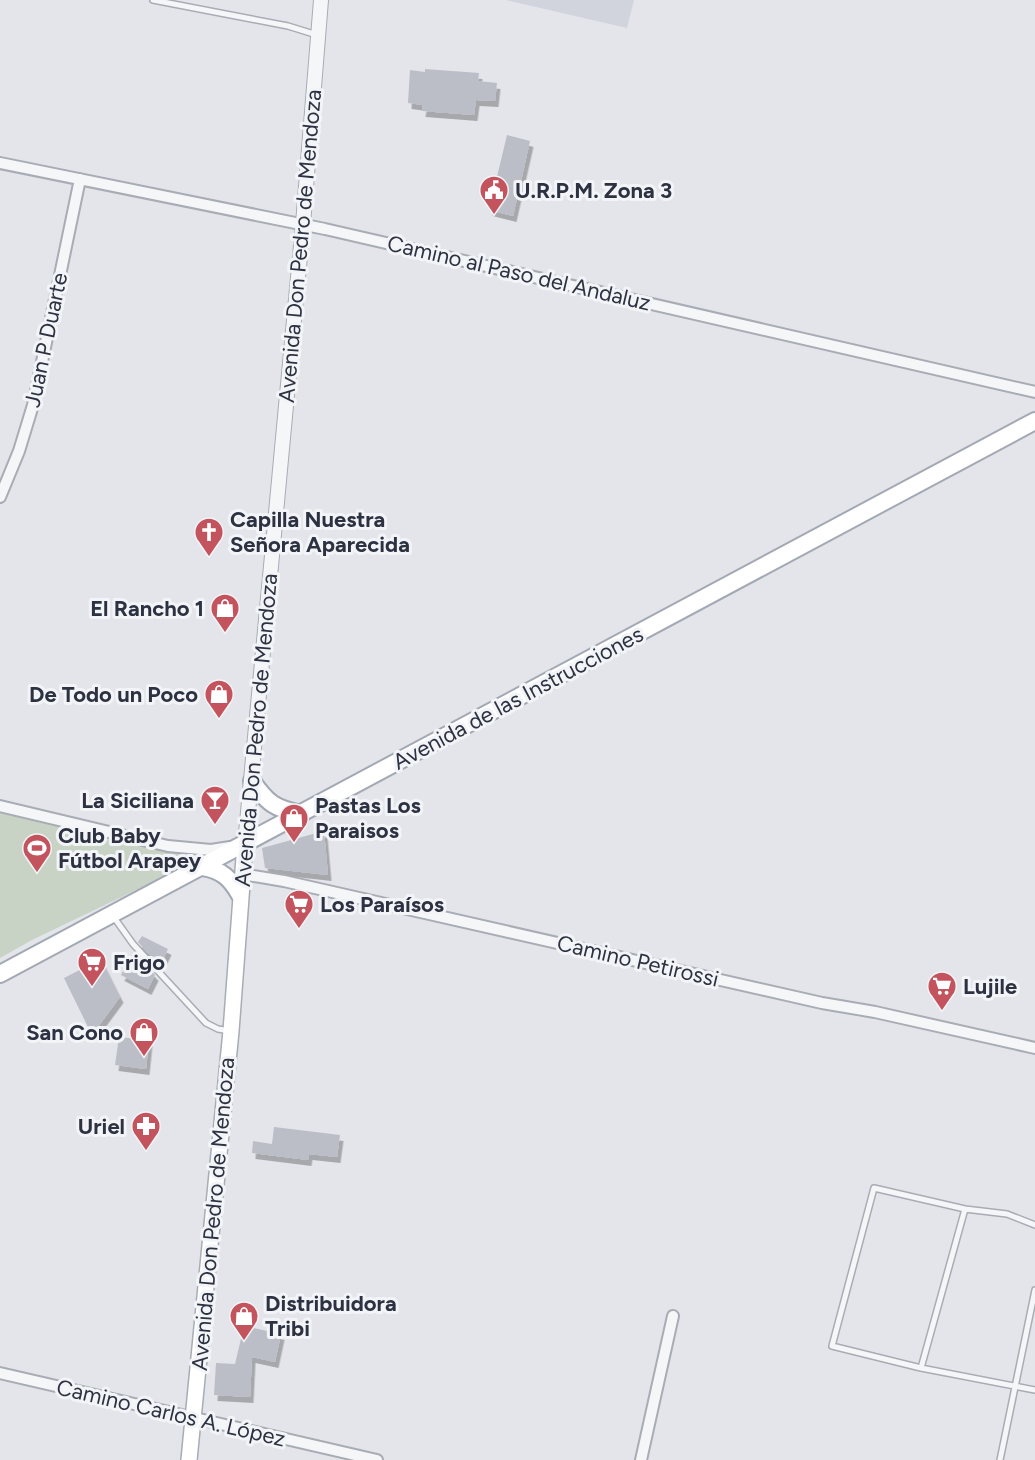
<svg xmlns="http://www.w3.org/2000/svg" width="1035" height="1460" font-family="Figtree,sans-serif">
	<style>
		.built { fill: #d1d4dc }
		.green { fill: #c8d3c5 }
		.building { fill: #bbbec6; filter: url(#shadow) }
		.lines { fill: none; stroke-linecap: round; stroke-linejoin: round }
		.service-casing { stroke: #a8acb4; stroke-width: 8 }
		.minor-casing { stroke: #a8acb4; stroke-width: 14 }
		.tertiary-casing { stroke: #a8acb4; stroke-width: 16 }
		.secondary-casing { stroke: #a8acb4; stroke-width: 18 }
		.primary-casing { stroke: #a3a9b4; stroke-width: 20 }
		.service { stroke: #f5f6f8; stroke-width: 5 }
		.minor { stroke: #f5f6f8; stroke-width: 10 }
		.tertiary { stroke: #f5f6f8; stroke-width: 14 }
		.secondary { stroke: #fff; stroke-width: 15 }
		.primary { stroke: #fff; stroke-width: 16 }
		.labels { text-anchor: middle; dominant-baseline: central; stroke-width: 6; stroke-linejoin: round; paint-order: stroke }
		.poi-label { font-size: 22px; font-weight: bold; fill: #2c3241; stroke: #f3f4f7; text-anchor: start }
		.street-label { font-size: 22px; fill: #2c3241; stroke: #f3f4f7 }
	</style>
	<defs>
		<filter id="shadow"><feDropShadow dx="3.5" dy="6" stdDeviation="0" flood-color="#0004"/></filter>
	</defs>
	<rect width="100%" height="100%" fill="#e3e5ea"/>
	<path class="built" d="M506 0H634L627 28Z"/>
	<path class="green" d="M0 812 183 855 186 862 182 868 32 940 0 958Z"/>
	<path class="building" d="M425 69 479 73 478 81 497 83 495 101 476 100 474 115 422 111 423 105 408 103 410 70 425 72Z
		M507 135 530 141 513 216 489 210Z
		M324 831 328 875 265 868 262 848Z
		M142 936 168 949 160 966 138 942Z
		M133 952 155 975 148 989 121 975Z
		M101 959 120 997 92 1035 64 978Z
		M119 1037 149 1040 146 1069 115 1065Z
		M274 1127 340 1135 337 1157 309 1154 308 1160 252 1153 253 1141 272 1144Z
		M244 1326 281 1334 275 1362 252 1357 250 1397 214 1395 216 1363 235 1364Z"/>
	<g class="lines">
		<g class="service-casing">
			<path id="service" d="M153 0 288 26 317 35
				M113 916 133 944 206 1023 218 1029 230 1031
				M1035 1225 1007 1214 965 1209 874 1188 832 1346 921 1368 1035 1390
				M921 1368 965 1209
				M1000 1460 1035 1290"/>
		</g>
		<g class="minor-casing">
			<path id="minor" d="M0 163 325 229 1035 392
				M0 497 19 451 33 405 80 179
				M0 806 168 846 211 850 230 847
				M242 874 284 881 822 1003 875 1012 1035 1048
				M0 1373 377 1460
				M641 1460 673 1316"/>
		</g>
		<g class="tertiary-casing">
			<path id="tertiary" d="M245 844 303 224 321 0"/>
		</g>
		<g class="secondary-casing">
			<path id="secondary" d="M189 1460 231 1031 245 844"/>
		</g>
		<g class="primary-casing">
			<path id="primary" d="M252 781C267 803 275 809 302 814
				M203 867C222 870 231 879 240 895
				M0 974 1035 421"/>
		</g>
		<use href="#service" class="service"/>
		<use href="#minor" class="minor"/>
		<use href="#tertiary" class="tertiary"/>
		<use href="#secondary" class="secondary"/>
		<use href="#primary" class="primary"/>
	</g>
	<defs>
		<g id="civic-pin" transform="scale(1.5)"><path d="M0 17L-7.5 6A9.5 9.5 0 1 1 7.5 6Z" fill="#c3545e" stroke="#f3f4f7"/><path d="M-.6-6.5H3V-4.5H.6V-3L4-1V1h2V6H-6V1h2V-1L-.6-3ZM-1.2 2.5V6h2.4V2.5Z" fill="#fff"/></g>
		<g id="church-pin" transform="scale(1.5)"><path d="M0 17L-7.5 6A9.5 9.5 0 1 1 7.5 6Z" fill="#c3545e" stroke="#f3f4f7"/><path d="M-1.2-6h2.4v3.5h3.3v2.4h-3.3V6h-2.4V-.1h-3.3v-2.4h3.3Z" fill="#fff"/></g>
		<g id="shop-pin" transform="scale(1.5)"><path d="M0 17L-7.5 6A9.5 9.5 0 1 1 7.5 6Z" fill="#c3545e" stroke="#f3f4f7"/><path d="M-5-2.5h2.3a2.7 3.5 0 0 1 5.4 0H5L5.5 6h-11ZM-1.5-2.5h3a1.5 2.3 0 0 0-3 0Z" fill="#fff"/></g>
		<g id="bar-pin" transform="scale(1.5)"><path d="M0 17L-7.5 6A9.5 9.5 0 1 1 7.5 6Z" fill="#c3545e" stroke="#f3f4f7"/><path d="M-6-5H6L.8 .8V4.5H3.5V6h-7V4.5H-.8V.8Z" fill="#fff"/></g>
		<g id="stadium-pin" transform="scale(1.5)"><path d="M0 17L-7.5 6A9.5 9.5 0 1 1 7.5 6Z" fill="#c3545e" stroke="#f3f4f7"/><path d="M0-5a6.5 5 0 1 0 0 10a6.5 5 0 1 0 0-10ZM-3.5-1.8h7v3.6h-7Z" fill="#fff"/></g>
		<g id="supermarket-pin" transform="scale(1.5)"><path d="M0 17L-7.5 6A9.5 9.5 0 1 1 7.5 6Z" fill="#c3545e" stroke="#f3f4f7"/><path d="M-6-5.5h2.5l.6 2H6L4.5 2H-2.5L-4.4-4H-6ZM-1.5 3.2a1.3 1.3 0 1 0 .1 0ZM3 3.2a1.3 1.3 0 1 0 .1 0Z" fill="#fff"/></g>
		<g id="pharmacy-pin" transform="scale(1.5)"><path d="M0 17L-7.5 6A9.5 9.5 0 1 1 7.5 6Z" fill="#c3545e" stroke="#f3f4f7"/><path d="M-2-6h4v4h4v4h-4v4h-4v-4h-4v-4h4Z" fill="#fff"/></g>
	</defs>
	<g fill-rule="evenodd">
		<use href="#civic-pin" x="494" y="190"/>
		<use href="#church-pin" x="209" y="532"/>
		<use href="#shop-pin" x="225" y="608"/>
		<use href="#shop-pin" x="219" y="694"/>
		<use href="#bar-pin" x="215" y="800"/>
		<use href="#shop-pin" x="294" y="818"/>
		<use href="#stadium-pin" x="37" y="848"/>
		<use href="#supermarket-pin" x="299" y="904"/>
		<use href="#supermarket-pin" x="92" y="962"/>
		<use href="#supermarket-pin" x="942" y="986"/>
		<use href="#shop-pin" x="144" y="1032"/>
		<use href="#pharmacy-pin" x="146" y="1126"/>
		<use href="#shop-pin" x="244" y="1316"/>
	</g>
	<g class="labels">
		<g class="poi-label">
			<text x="515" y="190">U.R.P.M. Zona 3</text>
			<text x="230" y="519">Capilla Nuestra<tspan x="230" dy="25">Señora Aparecida</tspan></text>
			<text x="204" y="608" text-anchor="end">El Rancho 1</text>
			<text x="198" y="694" text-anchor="end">De Todo un Poco</text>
			<text x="194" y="800" text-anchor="end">La Siciliana</text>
			<text x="315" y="805">Pastas Los<tspan x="315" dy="25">Paraisos</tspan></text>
			<text x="58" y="835">Club Baby<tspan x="58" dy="25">Fútbol Arapey</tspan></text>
			<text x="320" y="904">Los Paraísos</text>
			<text x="113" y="962">Frigo</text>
			<text x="963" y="986">Lujile</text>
			<text x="123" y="1032" text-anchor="end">San Cono</text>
			<text x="125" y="1126" text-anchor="end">Uriel</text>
			<text x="265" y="1303">Distribuidora<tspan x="265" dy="25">Tribi</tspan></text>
		</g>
		<g class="street-label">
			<text transform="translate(300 246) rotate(-85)">Avenida Don Pedro de Mendoza</text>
			<text transform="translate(519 273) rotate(13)">Camino al Paso del Andaluz</text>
			<text transform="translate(46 340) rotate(-78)">Juan P Duarte</text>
			<text transform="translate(518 698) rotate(-28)">Avenida de las Instrucciones</text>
			<text transform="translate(256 730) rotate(-85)">Avenida Don Pedro de Mendoza</text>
			<text transform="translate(638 961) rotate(13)">Camino Petirossi</text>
			<text transform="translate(213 1214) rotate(-85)">Avenida Don Pedro de Mendoza</text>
			<text transform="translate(171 1413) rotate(13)">Camino Carlos A. López</text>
		</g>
	</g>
</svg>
